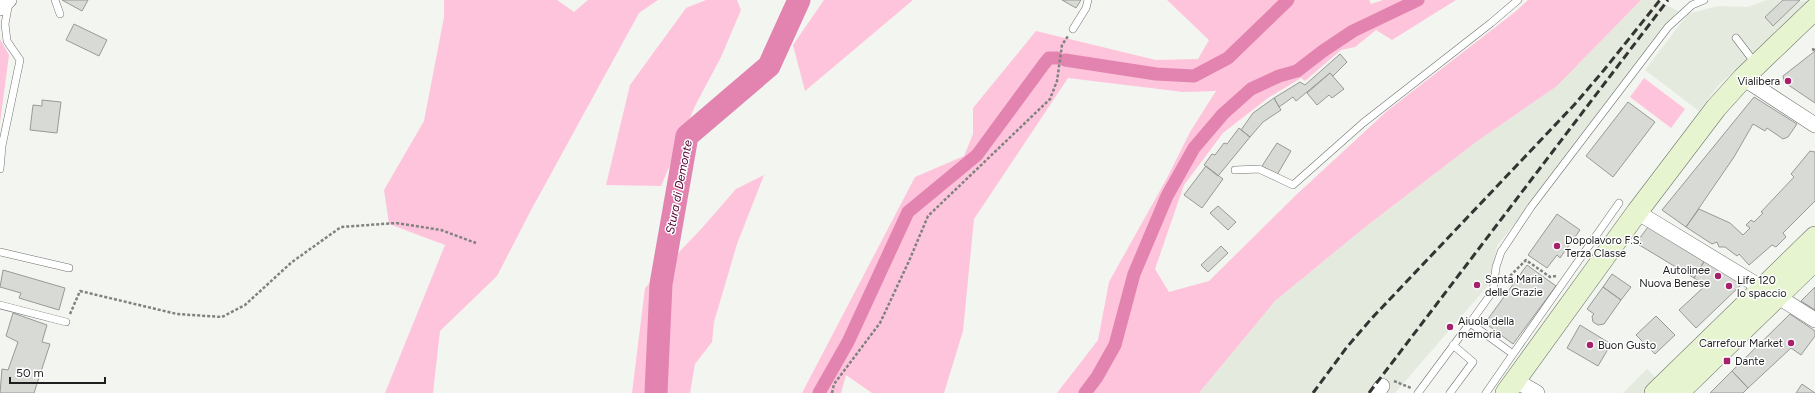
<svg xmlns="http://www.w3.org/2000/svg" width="1815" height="393" font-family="Figtree,sans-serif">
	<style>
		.built { fill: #e4eade }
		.green { fill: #fec4dc }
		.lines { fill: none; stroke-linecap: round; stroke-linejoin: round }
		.canal { stroke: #e284af; stroke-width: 13 }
		.river { stroke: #e284af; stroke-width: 23 }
		.building { fill: #d8dad5; stroke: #989a96 }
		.lane-casing { stroke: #70726e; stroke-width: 8 }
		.street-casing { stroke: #70726e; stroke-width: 16 }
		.secondary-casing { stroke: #70726e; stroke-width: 22 }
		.path { stroke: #80827f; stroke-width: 2.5; stroke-dasharray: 3 2; stroke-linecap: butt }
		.lane { stroke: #fff; stroke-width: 7 }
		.street { stroke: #fff; stroke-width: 15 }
		.secondary { stroke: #e6f5cf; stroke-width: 21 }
		.rail { stroke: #343533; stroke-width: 3; stroke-dasharray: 8 4; stroke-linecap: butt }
		.poi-dot { fill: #a6216c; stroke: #fff; stroke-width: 1.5 }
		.labels { text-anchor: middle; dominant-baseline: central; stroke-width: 3; stroke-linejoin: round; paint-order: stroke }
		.poi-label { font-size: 11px; fill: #1e1f1e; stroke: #fff; text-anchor: start }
		.water-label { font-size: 12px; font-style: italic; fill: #503; stroke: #fff }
	</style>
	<rect width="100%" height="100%" fill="#f3f5f0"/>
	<path class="built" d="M1641 0H1657L1680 12 1497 246 1491 282 1395 393H1199L1275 301 1364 228 1476 142 1557 86Z
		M1767 0 1809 1 1718 86 1699 111 1645 70 1688 14 1717 6 1747 7Z
		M1647 369 1660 382 1649 393H1623Z"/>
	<path class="green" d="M444 0H557L574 12 588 0H658L639 13 530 212 497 276 440 331 433 393H385L445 245 389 224 384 190 424 121 444 17Z
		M706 0H737L741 10 721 57 695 106 661 186 606 185 630 85 686 8Z
		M824 0H913L805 91 793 45Z
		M1167 0H1369L1371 4 1383 0H1456L1392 40 1376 30 1355 47 1341 50 1305 81 1301 78 1268 98 1223 133 1184 185 1155 269 1169 292 1209 281 1295 196 1387 111 1515 12 1528 0H1641L1557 86 1476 142 1364 228 1275 301 1199 393H1057L1098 340 1109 282 1167 178 1190 132 1216 91 1183 92 1068 78 974 219 963 331 944 393H872L846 375 841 393H802L915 177 964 156 973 134V108L1036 31 1156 60 1198 59 1209 40Z
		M0 39 9 55 0 123Z
		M1644 78 1685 109 1671 128 1630 97Z
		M764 175 737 244 714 322 712 342 695 364 690 393H632L645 288 702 228 736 189Z"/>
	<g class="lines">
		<path class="canal" d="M1065 60 1156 74 1194 76 1228 58 1288 0
			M819 393 848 342 908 212 977 155 1044 64 1049 58H1057
			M1085 393 1097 377 1115 345 1134 274 1167 196 1194 148 1223 114 1251 89 1279 76 1297 71 1323 51 1353 31 1418 0"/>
		<path class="river" d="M656 393 661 284 687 136 769 66 799 0"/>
	</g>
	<path class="building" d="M62 0H88L82 11Z
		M1062 0H1081L1076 8Z
		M1783 0H1800L1773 26 1765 17Z
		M74 24 107 40 99 56 66 40Z
		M1815 51V103L1784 82 1783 76Z
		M1340 54 1347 62 1333 76 1330 73 1296 101 1293 97 1279 107 1274 98 1300 82 1305 85Z
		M1330 73 1344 89 1332 98 1329 95 1317 105 1307 93Z
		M1754 97 1797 124 1788 137 1783 139 1767 128 1765 131 1753 124 1734 157 1686 227 1662 210Z
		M1274 98 1281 110 1263 122 1250 137 1241 130 1253 113Z
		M42 100 61 102 57 133 30 130 33 105 42 106Z
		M1628 102 1655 122 1613 177 1586 156Z
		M1239 128 1250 137 1218 176 1204 165 1212 154 1215 155 1224 143 1227 144Z
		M1277 143 1291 151 1277 175 1262 166Z
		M1810 151 1815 152V201L1783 233 1786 237 1776 247 1772 245 1749 265 1739 254 1737 256 1725 247H1719L1717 242 1712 244 1686 227 1699 209 1730 223 1743 235 1750 228 1746 225 1751 220 1754 222 1763 213 1761 212 1794 177 1791 174Z
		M1206 166 1223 179 1202 208 1184 195Z
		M1218 206 1236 222 1228 230 1210 213Z
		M1557 214 1580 230 1560 258 1557 255 1547 268 1528 255Z
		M1648 227 1705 260 1694 278 1636 243Z
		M1221 246 1228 253 1208 272 1201 265Z
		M1705 260 1743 283 1696 328 1679 310 1706 285 1694 278Z
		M1527 265 1556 286 1513 344 1485 323Z
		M3 270 65 288 59 310 19 298 21 293 0 287Z
		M1612 274 1631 287 1621 300 1603 287Z
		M1603 287 1621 300 1604 324 1598 325 1593 322 1592 316 1594 314 1587 309Z
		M1815 287V310L1801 301Z
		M13 313 47 325 42 342 50 344 34 393H0L2 369 8 370 18 342 6 336Z
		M1790 314 1815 331V336L1801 355 1791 348 1748 388 1732 371Z
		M1656 316 1675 335 1655 354 1636 335Z
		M1580 325 1611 344 1598 366 1567 348Z
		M1732 371 1748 388 1743 393H1710Z
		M1802 384 1815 393H1796Z"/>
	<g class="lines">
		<g class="lane-casing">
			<path id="lane" d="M55 0 60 14
				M1073 29 1086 8 1088 0
				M1736 38 1755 63
				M0 169 2 146 20 60 7 41 5 24 9 2
				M1235 170 1259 169 1293 185 1363 123 1491 23 1518 0
				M0 252 69 268
				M0 305 66 322
				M1470 323 1493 291 1496 267 1501 252 1531 207 1668 27 1692 5 1704 0
				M1513 354 1619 203
				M1418 393 1470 323 1513 354 1486 393
				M1450 393 1473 362 1453 345"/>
		</g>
		<g class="street-casing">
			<path id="street" d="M0 8 9 0
				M1743 78 1815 125
				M1637 212 1762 288
				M1777 296 1815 320
				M1515 380 1537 393
				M1377 393 1382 386"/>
		</g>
		<g class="secondary-casing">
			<path id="secondary" d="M1506 393 1637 212 1716 108 1743 78 1815 9
				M1655 393 1815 237
				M1678 393 1815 260"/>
		</g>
		<path class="path" d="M1812 49 1815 50
			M1503 283 1526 260 1550 277 1556 276
			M70 314 80 291 177 314 222 317 245 305 292 262 341 227 396 223 441 230 476 243
			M1394 381 1411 388
			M832 393 834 384 880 323 909 261 928 216 1050 99 1057 81 1062 45 1068 36"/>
		<use href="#lane" class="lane"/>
		<use href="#street" class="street"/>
		<use href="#secondary" class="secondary"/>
		<path class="rail" d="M1313 393 1347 347 1372 318 1575 104 1604 70 1660 0
			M1369 393 1668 0"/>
	</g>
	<g class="poi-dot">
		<circle cx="1788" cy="81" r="4"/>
		<circle cx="1557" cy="246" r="4"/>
		<circle cx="1718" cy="276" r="4"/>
		<circle cx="1477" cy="285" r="4"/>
		<circle cx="1729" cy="286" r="4"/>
		<circle cx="1450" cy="327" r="4"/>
		<circle cx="1791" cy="343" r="4"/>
		<circle cx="1590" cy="345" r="4"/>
		<rect x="1723" y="357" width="8" height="8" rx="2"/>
	</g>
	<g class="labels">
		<g class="poi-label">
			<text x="1780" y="81" text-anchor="end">Vialibera</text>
			<text x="1565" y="240">Dopolavoro F.S.<tspan x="1565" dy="13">Terza Classe</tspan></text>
			<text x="1710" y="270" text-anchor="end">Autolinee<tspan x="1710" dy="13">Nuova Benese</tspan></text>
			<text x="1485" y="279">Santa Maria<tspan x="1485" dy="13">delle Grazie</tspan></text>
			<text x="1737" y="280">Life 120<tspan x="1737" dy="13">lo spaccio</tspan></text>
			<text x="1458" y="321">Aiuola della<tspan x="1458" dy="13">memoria</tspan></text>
			<text x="1783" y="343" text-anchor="end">Carrefour Market</text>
			<text x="1598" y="345">Buon Gusto</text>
			<text x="1735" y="361">Dante</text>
		</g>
		<g class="water-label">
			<text transform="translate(679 187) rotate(-79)">Stura di Demonte</text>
		</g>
	</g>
	<path d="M10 377v6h95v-6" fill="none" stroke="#1e1f1e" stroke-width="2"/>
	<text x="16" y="377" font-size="12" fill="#1e1f1e" stroke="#ffffff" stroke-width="3" paint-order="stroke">50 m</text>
</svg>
